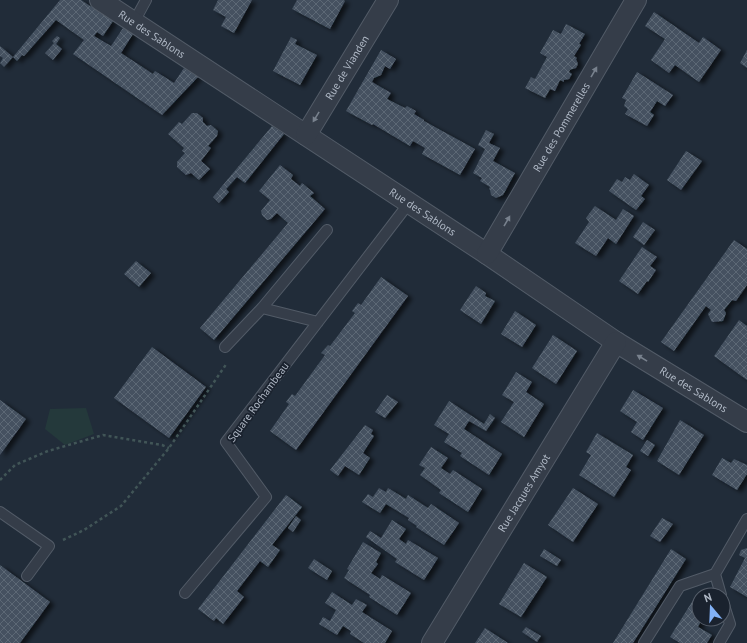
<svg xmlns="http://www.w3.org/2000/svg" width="747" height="643" font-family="'PT Sans',sans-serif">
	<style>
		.park { fill: #24393b }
		.building { fill: url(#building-cross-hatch); filter: url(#shadow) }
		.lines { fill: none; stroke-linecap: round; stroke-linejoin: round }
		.service-casing { stroke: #525b67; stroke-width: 12 }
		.minor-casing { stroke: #525b67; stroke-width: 22 }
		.path { stroke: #415557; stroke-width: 2.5; stroke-dasharray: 3 3; stroke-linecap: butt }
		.service { stroke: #353d49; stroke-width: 10 }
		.minor { stroke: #353d49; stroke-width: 20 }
		.oneway { fill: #78818d }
		.labels { text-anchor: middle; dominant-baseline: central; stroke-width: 3.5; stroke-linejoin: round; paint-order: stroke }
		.street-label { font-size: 11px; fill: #afb8c5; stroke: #1a222e }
	</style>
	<defs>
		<pattern id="building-cross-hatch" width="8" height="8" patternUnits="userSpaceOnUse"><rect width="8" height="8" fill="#445160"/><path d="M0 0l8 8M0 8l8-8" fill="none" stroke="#5c6875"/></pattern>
		<filter id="shadow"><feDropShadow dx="4.5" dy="2.5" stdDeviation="2" flood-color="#0009"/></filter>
	</defs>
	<rect width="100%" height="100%" fill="#212c39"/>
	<path class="park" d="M86 408 94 434 65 445 45 429 50 409Z"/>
	<path class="building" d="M60 0H81L113 21 103 36 97 32 94 36 111 46 123 28 133 34 121 53 153 74 155 71 174 83 184 68 198 77 162 115 73 54 84 40 56 20 24 56 22 55 17 61 13 57Z
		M218 0H252L234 33 221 26 226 17 213 10Z
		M297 0H343L345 1 330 29 292 9Z
		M654 12 699 43 703 37 721 50 699 82 675 65 669 73 651 60 665 39 645 26Z
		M566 24 585 34 579 44 581 45 574 56 577 58 576 59 578 64 576 68 569 70H570L569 72 572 74 569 79 564 80V82L560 80 555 91 550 89 545 98 525 88 531 77 535 79 547 57 540 53 553 30 561 34Z
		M57 36 60 38 56 44 62 49 53 60 45 53 54 43 52 41Z
		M291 37 297 40 295 44 317 55 300 85 273 71Z
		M0 46 13 57 4 67 0 63 3 58 0 56Z
		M381 50 396 59 390 69 385 66 381 75 374 78 372 82 391 93 387 99 405 108 407 106 416 111 414 114 424 120V121L475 149 460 175 422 154 425 148 413 141 410 146 373 124 372 125 346 111Z
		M747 50V68L740 63Z
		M637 72 673 95 665 106 657 101 650 112 654 115 647 126 625 114 628 109 624 106 626 100 622 98Z
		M192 113H197L203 118V122L207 126 211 125 218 131 217 136 208 146 211 148 201 161 210 169 199 180 191 173 186 175 177 167V162L185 153 182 151 184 148 168 134 179 122 182 124Z
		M272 126 284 134 245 183 237 177 226 189 229 192 219 203 213 197Z
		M486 130 494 134 489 143 500 148 493 161 515 173 503 195 496 198 491 195 490 190 489 189 490 187 480 181 482 178 473 173 485 149 478 145Z
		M686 151 702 161 681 190 667 180Z
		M280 165 293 175 291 179 300 186 302 183 314 193 310 196 325 209 214 340 200 328 288 223 277 213 271 219 267 220 262 215 261 211 270 200 259 191Z
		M634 174 649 185 641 196 645 199 636 210 609 191 617 179 622 182 625 177 630 180Z
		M595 206 616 220 623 209 634 216 616 244 608 238 596 256 575 243 589 222 586 218 594 207Z
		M643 222 655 230 644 245 633 237Z
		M734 240 747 249V285L736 301 732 300 724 310 726 313 723 321 712 322 708 314 711 310 706 306 674 351 661 342Z
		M642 247 657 257 650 266 656 270 648 282 647 281 638 294 619 281Z
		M136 261 151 273 139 287 124 274Z
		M381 277 408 296 296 450 270 431 289 404 286 402 292 394 295 396 325 355 321 353 328 345 330 346 355 313 352 311 358 303 361 305Z
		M476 286 486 293 485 296 495 301 481 324 460 310Z
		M515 311 536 325 522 347 501 334Z
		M739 320 747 326V380L714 356Z
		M553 335 577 351 556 384 532 368Z
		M152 347 206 387 169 438 114 398Z
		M516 372 532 382 526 392 544 404 524 437 501 422 514 402 502 395Z
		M633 390 663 408 643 440 631 432 637 422 620 411Z
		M387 395 398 402 385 418 375 412Z
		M0 400 26 419 0 455Z
		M449 401 484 424 490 414 495 418 486 431 469 421 464 429 502 454 489 475 460 456 462 453 444 442 449 434 434 425Z
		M680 420 704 435 679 475 657 461Z
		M365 425 373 430 371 434 374 436 363 453 370 458 359 475 345 466 338 476 330 470Z
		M597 433 633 455 626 467 631 470 614 497 579 475 591 455 586 452Z
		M647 440 655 445 648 456 640 451Z
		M431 447 448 458 441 468 450 474 453 470 482 489 468 512 439 493 441 490 420 475 425 468 419 465Z
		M722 458 731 463 734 459 747 465V474L737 490 712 475Z
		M379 488 386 492 388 488 406 499 408 495 428 508 431 504 459 523 444 545 416 527 417 526 408 520 409 518 386 504 380 513 362 502 368 494 373 497Z
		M573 488 598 504 573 542 548 525Z
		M286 495 302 507 272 545 280 550 268 567 260 561 237 591 244 597 223 624 216 618 214 621 198 609Z
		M296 516 301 520 293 532 288 528Z
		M662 518 673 524 660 542 650 536Z
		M392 520 406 529 399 539 406 544 408 540 438 558 424 580 395 562 397 559 366 537 370 531 381 538Z
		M363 542 381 553 376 562 378 564 371 573 380 579 382 575 411 593 397 615 369 597 370 595 344 578 349 570 347 569Z
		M747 548V597L730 587 745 558 739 555 741 550Z
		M544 549 561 560 557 566 540 556Z
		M671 549 686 559 633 643H613Z
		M314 559 332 571 327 580 308 568Z
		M524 563 547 577 521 617 499 604Z
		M0 565 50 602 20 643H0Z
		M332 592 352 605 356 599 367 605 362 612 392 631 385 643H364L350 634 351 631 343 626 337 635 319 624 323 617 330 621 336 610 325 603Z
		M695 597 699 599V619H702L698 627 712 635 707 643H680L670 637Z
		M526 627 541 636 537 642 522 632Z
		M485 628 508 643H475Z"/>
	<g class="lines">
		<g class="service-casing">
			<path id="service" d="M134 22 146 0
				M262 308 318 322
				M225 347 262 308 327 230
				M0 512 49 546 27 576
				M715 574 747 519
				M185 593 266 497 226 442 409 203
				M644 643 680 586 715 574 721 595
				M719 643 730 624 723 602"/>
		</g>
		<g class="minor-casing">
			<g id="minor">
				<path id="s1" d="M100 0 487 254 616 342 747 422"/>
				<path id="s2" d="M306 135 388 0"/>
				<path id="s3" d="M487 254 636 0"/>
				<path id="s4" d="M432 643 616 342"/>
			</g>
		</g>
		<path class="path" d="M0 480 15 465 48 451 103 435 162 445 169 448
			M63 540 84 530 121 506 169 448 227 363"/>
		<use href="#service" class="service"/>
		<use href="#minor" class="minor"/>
	</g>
	<defs><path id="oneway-solid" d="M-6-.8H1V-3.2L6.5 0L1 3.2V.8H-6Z"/></defs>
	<g class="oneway">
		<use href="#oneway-solid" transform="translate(594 72) rotate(-60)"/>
		<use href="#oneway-solid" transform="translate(316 117) rotate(121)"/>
		<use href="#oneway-solid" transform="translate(507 221) rotate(-60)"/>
		<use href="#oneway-solid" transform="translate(642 358) rotate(-149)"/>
	</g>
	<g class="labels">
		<g class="street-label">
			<text stroke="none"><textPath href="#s1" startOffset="62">Rue des Sablons</textPath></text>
			<text stroke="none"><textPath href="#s2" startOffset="79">Rue de Vianden</textPath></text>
			<text stroke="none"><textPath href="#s3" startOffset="147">Rue des Pommerelles</textPath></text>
			<text stroke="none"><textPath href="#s1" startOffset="386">Rue des Sablons</textPath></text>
			<text stroke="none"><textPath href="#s1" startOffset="710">Rue des Sablons</textPath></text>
			<text transform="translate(258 402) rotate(-54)">Square Rochambeau</text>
			<text stroke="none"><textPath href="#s4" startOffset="176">Rue Jacques Amyot</textPath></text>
		</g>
	</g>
	<g transform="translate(711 607) rotate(341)"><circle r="19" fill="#1a222e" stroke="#565e6a"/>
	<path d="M0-3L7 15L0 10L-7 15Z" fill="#83b2f7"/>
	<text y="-6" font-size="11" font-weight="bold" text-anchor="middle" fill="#afb8c5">N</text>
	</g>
</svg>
